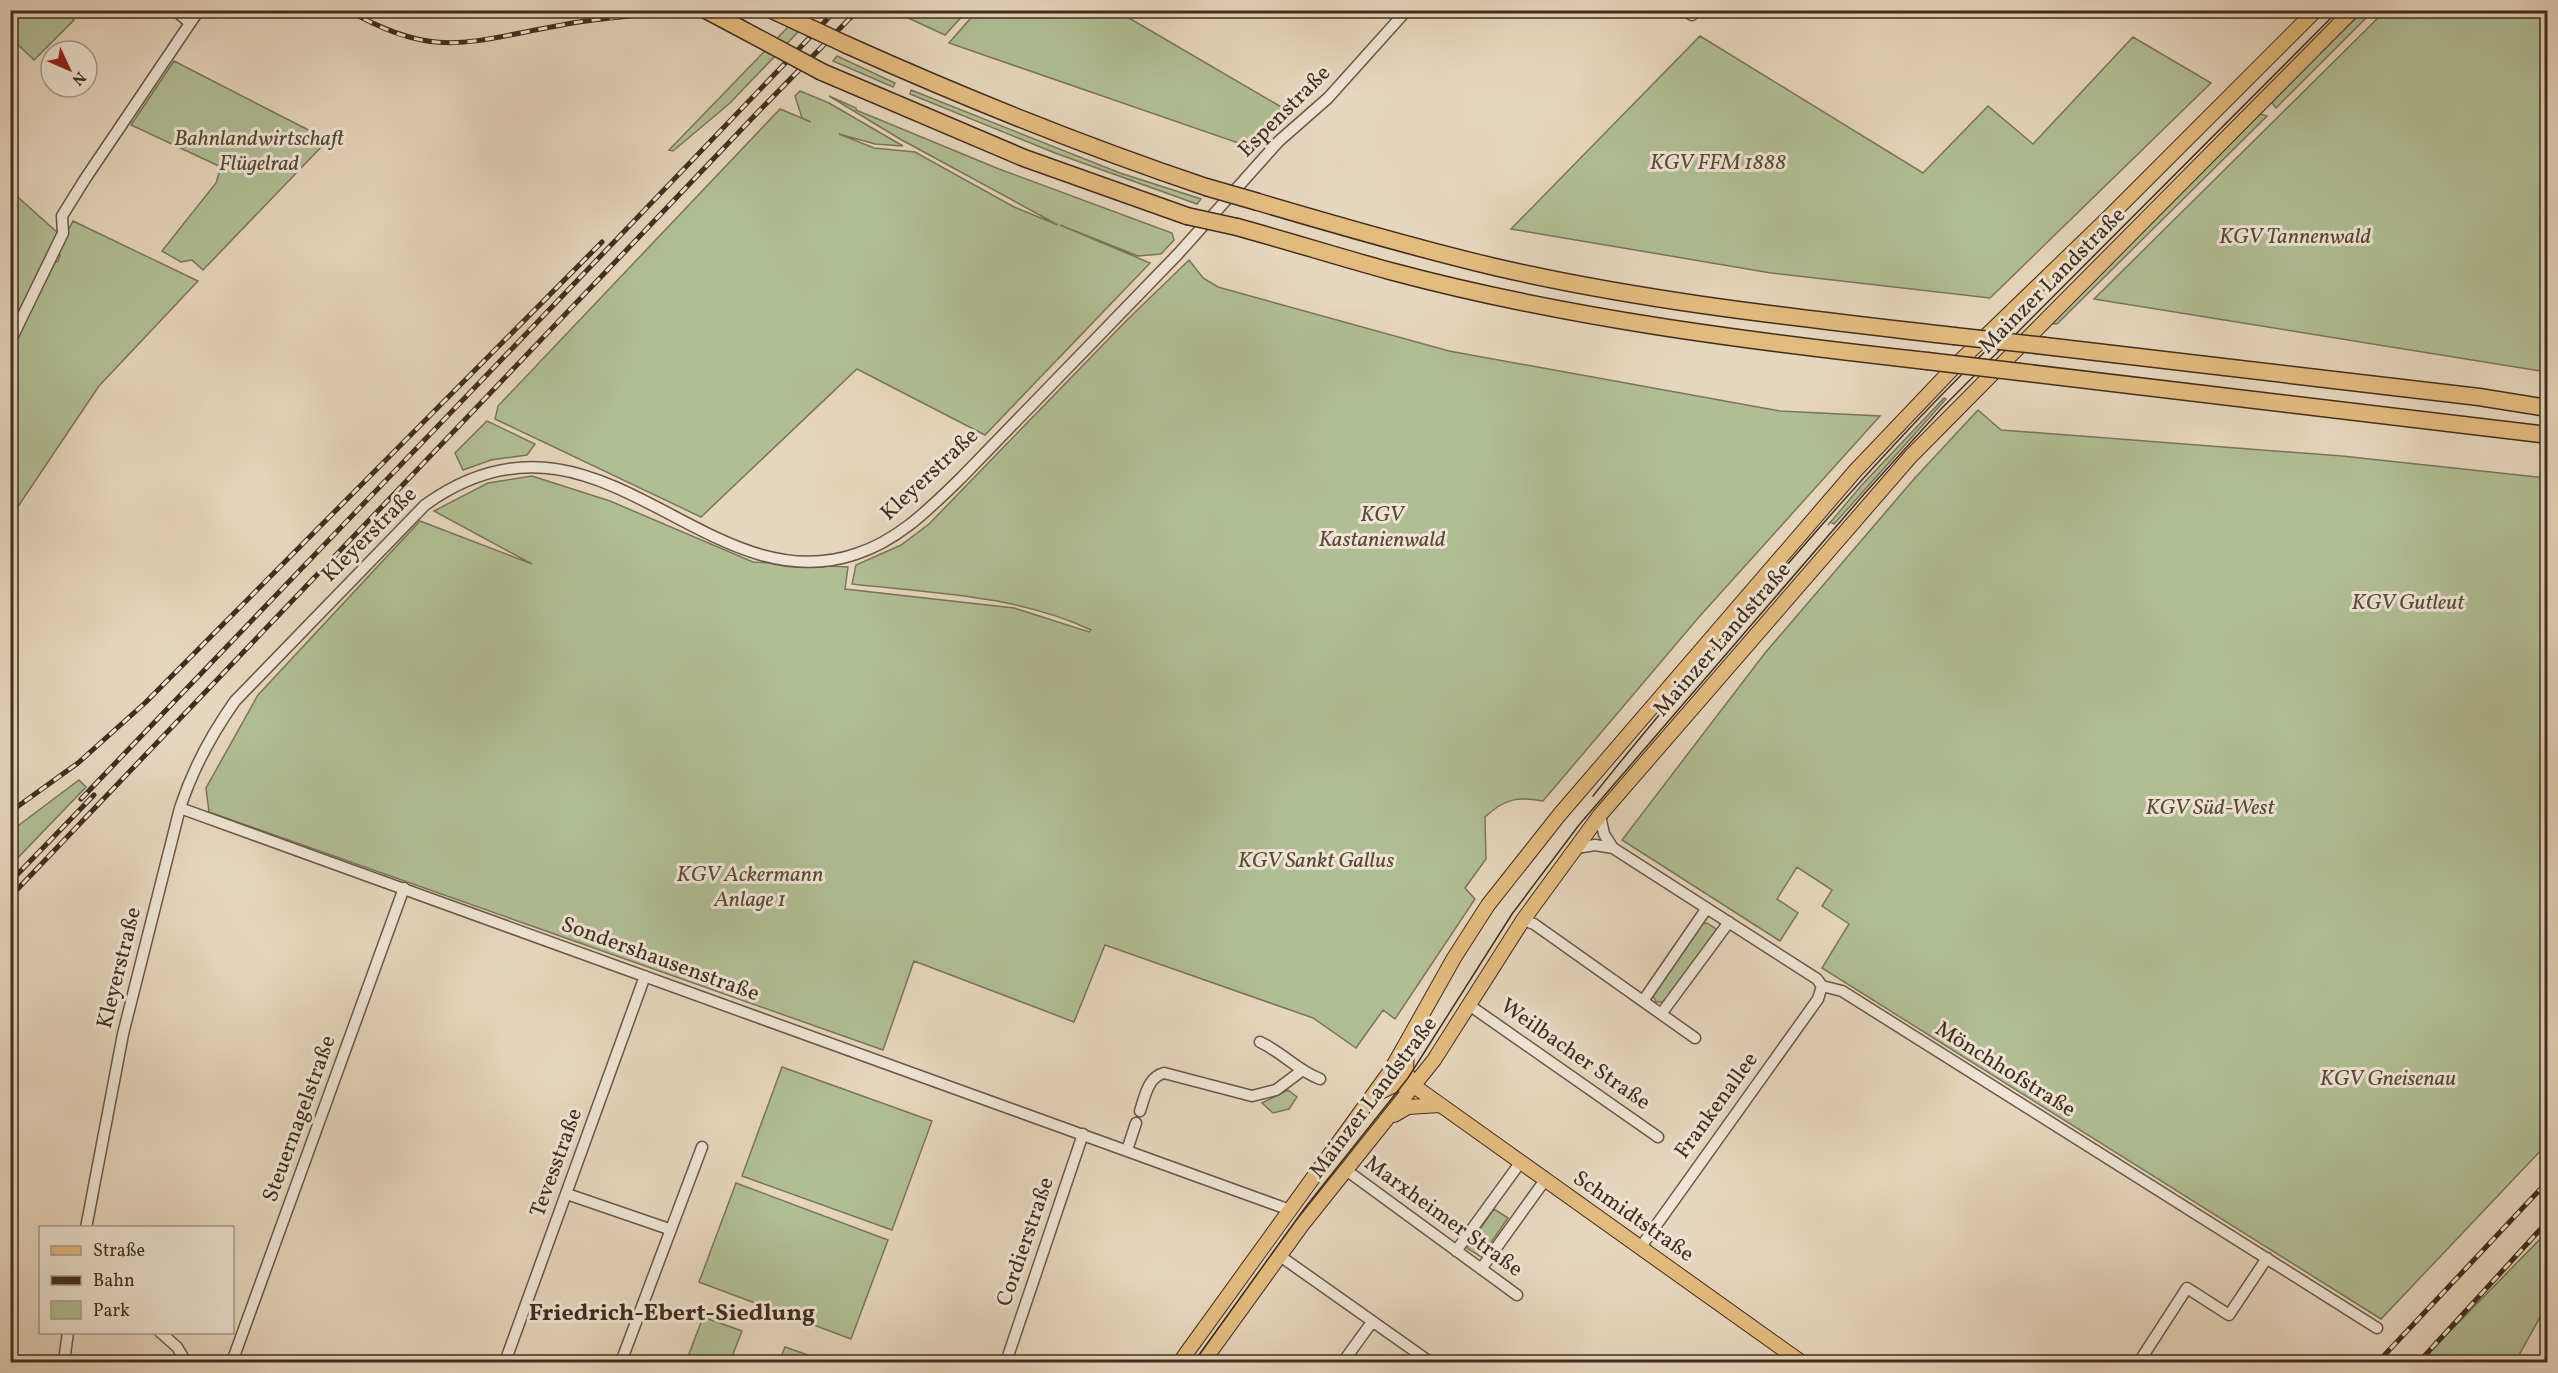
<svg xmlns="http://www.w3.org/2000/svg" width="2558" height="1373" font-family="Vollkorn,serif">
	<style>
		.green { fill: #b1be95; stroke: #797659; stroke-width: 1.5 }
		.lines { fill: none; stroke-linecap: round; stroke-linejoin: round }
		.minor-casing { stroke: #6a5745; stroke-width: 13 }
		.major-casing { stroke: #412d1d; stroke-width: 16 }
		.highway-casing { stroke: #412d1d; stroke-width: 19 }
		.minor { stroke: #efe4d5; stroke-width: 10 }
		.major { stroke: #e4bb7f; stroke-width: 14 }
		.highway { stroke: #e4bb7f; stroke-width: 16 }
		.tram { stroke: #412d1d; stroke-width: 1.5 }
		.rail-casing { stroke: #412d1d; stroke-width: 5 }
		.rail { stroke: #efe4d5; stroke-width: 3; stroke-dasharray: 9; stroke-linecap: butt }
		.highway-bridge-casing { stroke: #412d1d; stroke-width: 19; stroke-linecap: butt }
		.highway-bridge { stroke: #e4bb7f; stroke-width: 16 }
		.labels { text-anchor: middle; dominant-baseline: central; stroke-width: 6; stroke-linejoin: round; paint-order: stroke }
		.street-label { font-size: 22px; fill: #412d1d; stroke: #efe4d5 }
		.park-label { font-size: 22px; font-style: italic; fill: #574a35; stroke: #efe4d5 }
		.neighbourhood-label { font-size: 24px; font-weight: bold; fill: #412d1d; stroke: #efe4d5 }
	</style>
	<rect width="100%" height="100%" fill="#e7d6be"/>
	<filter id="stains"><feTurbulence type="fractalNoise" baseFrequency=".00333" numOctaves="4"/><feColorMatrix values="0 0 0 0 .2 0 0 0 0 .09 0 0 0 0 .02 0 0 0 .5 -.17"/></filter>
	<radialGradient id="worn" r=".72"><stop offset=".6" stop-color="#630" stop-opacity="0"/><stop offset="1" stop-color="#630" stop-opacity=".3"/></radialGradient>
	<path class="green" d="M10 11H65L74 20 34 60 11 38Z
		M798 11H818L730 103 673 151 669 150 787 28V20Z
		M910 11V10L967 11 945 35 904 16Z
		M977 11H1117L1283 108 1244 145 949 43Z
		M2363 11H2373L2276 108 2272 103 2276 96Z
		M2537 11 2548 17 2547 372 2094 299 2385 11Z
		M1700 36 1923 173 1988 106 2033 144 2133 37 2211 83 1990 298 1771 273 1511 229Z
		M837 56 895 83 893 87 833 61Z
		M174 61 328 140 203 270 192 260 181 262 162 251 216 183 221 167 131 125Z
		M911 90 1120 173 1201 199 1197 204 1055 153 910 94Z
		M800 91 829 103 903 146 875 144 839 134 874 148 915 152 1014 207 1058 225 900 139 829 96 856 108V110L999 169 1172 233 1174 240 1161 254 1138 256 1060 225 1150 263 985 435 857 369 701 517 495 419 498 406 780 109 811 122 802 118 795 96Z
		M2260 114 2267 116 2057 324 2047 323Z
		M11 191 59 234 11 334Z
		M73 221 198 281 99 386 11 517V347L52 264 58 261 60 256 58 250Z
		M1189 260 1203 278 1218 287 1449 351 1780 411 1880 416 1699 617 1543 801C1518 796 1504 799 1485 817L1486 859 1465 888 1475 899 1395 1019 1383 1010 1356 1048 1313 1018 1105 945 1074 1022 914 961 883 1050 209 812 206 788 258 695 420 521 532 564 434 511 488 483 532 476 610 501 753 562 848 567 845 589 1014 608 1089 632 1091 630C1017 595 932 593 852 584L856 565 901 545 929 524 1125 322Z
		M1944 398 1946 399 1834 524 1831 522 1828 525 1861 486Z
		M1978 410 2001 430 2342 456 2547 478V1144L2381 1319 1822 968 1849 924 1822 906 1832 890 1797 867 1777 899 1798 913 1780 941 1622 840 1765 653 1914 479Z
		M487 421 535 444 527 455 491 460 463 470 455 453Z
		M79 780 86 787 11 865V831Z
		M1707 923 1716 929V935L1667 1002H1656L1652 993 1701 924Z
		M782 1067 932 1121 892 1230 742 1176Z
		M1288 1090 1297 1097 1289 1109 1273 1113 1262 1103Z
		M736 1183 888 1240 851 1339 699 1282Z
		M1494 1209 1508 1218 1481 1257 1467 1248Z
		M2547 1232V1305L2515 1362H2460L2455 1358 2450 1362H2420Z
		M703 1317 742 1331 730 1362H686Z
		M785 1347 828 1362H779Z"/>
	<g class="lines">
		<g class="minor-casing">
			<path id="minor" d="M175 10 190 23
				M1684 10 1692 15
				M10 342 63 233 62 216 85 179 199 10
				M180 808 1290 1210
				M1600 815 1604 834 1613 848
				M1576 848 1595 845 1613 848 1817 979 1822 986 1842 991 2377 1328
				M1523 920 1534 924 1695 1038
				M1643 1001 1707 908
				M1469 1005 1658 1137
				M1661 1014 1729 922
				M1260 1042C1285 1054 1295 1069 1320 1079
				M1140 1111C1145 1096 1148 1077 1164 1073L1252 1096 1276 1090 1300 1072
				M1127 1150 1136 1123
				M1346 1170 1517 1295
				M567 1194 669 1229
				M86 1228 123 1034 180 808C193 768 211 735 235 701L425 505C597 381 703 606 856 554 899 540 929 509 961 478L1178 254 1279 141 1328 98 1407 10
				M1640 1248 1818 999 1822 986
				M1456 1251 1520 1163
				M1280 1256 1430 1362
				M1481 1269 1545 1180
				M160 1332 177 1347 186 1362
				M64 1362 68 1332
				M232 1362 404 888
				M505 1362 645 976
				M621 1362 702 1147
				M1006 1362 1083 1134
				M1343 1362 1372 1322
				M2139 1362 2187 1288 2229 1315 2267 1258"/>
		</g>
		<g class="major-casing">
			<path id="major" d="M1407 1047 1406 1072 1414 1086 1801 1362
				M1376 1094 1397 1084 1414 1086
				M1394 1115 1408 1107 1440 1105
				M1180 1362 1391 1070 1454 958 1488 905 1560 814 1856 470 1957 364 2111 215 2316 10
				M1203 1362 1302 1225 1434 1060 1523 920 1600 815 1911 456 2353 10"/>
		</g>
		<g class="highway-casing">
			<path id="highway" d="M847 45C965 98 1084 146 1206 187
				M822 72 1024 158 1187 216
				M1258 202C1336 225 1415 248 1495 267 1646 302 1800 318 1954 336
				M1237 227C1288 241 1339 257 1390 271 1565 318 1747 341 1927 361
				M2045 346 2479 397 2548 408
				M2020 372 2548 435"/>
		</g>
		<use href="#minor" class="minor"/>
		<use href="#major" class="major"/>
		<use href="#highway" class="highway"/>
		<path class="tram" d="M1593 796C1649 725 1708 657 1767 588 1847 495 1929 403 2018 320
			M1194 1362 1304 1209 1408 1078 1512 914 1579 825 1865 493 1941 409 2339 10"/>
		<g class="rail-casing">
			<path id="rail" d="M348 10C436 61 470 41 562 25 590 19 620 18 649 13
				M81 799 836 10
				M10 812 78 763 146 702 602 242
				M10 882 94 795
				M10 897 759 111 858 10
				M2378 1362 2548 1181
				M2419 1362 2548 1221"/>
		</g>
		<use href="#rail" class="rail"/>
		<g class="highway-bridge-casing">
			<path id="highway-bridge" d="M706 10 822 72
				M772 10 847 45
				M1206 187 1258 202
				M1187 216 1237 227
				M1954 336 2045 346
				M1927 361 2020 372"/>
		</g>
		<use href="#highway-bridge" class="highway-bridge"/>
	</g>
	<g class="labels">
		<g class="street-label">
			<text transform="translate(1285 112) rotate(-45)">Espenstraße</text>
			<text transform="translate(2053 281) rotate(-45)">Mainzer Landstraße</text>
			<text transform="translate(930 475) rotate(-43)">Kleyerstraße</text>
			<text transform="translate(370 535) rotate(-45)">Kleyerstraße</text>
			<text transform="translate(1723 640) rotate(-49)">Mainzer Landstraße</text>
			<text transform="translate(660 960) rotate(20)">Sondershausenstraße</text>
			<text transform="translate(120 968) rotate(-76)">Kleyerstraße</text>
			<text transform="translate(1575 1055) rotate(35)">Weilbacher Straße</text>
			<text transform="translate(2005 1070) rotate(32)">Mönchhofstraße</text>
			<text transform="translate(1374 1098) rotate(-53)">Mainzer Landstraße</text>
			<text transform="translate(1717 1106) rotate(-54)">Frankenallee</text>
			<text transform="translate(300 1119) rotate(-70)">Steuernagelstraße</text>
			<text transform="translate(557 1163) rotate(-70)">Tevesstraße</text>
			<text transform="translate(1443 1217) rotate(36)">Marxheimer Straße</text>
			<text transform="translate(1633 1217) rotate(35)">Schmidtstraße</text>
			<text transform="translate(1026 1242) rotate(-71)">Cordierstraße</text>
		</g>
		<g class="park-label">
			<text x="259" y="139">Bahnlandwirtschaft<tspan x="259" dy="25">Flügelrad</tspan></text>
			<text x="1718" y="163">KGV FFM 1888</text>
			<text x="2295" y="237">KGV Tannenwald</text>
			<text x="1382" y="515">KGV<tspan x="1382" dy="25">Kastanienwald</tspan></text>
			<text x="2408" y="603">KGV Gutleut</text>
			<text x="2210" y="808">KGV Süd-West</text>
			<text x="1316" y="861">KGV Sankt Gallus</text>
			<text x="750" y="875">KGV Ackermann<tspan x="750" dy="25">Anlage 1</tspan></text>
			<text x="2388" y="1079">KGV Gneisenau</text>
		</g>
		<g class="neighbourhood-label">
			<text x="672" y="1314">Friedrich-Ebert-Siedlung</text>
		</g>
	</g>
	<rect width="2558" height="1373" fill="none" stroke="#e7d6be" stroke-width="36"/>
	<rect x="12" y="12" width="2534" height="1349" fill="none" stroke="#412d1d" stroke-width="3"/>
	<rect x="18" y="18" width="2522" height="1337" fill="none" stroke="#412d1d" stroke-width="1.5"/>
	<rect x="39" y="1226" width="195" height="108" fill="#efe4d5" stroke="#a99b8b" stroke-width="1.5"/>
	<rect x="51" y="1246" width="30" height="9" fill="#e4bb7f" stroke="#a99b8b" stroke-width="1.5"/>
	<text x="93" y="1256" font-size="18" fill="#412d1d">Straße</text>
	<rect x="51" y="1276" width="30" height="9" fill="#412d1d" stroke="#a99b8b" stroke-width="1.5"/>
	<text x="93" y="1286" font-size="18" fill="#412d1d">Bahn</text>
	<rect x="51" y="1301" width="30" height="18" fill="#b1be95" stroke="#a99b8b" stroke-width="1.5"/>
	<text x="93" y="1316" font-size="18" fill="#412d1d">Park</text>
	<g transform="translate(69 69) rotate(134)"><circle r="28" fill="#efe4d5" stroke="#a99b8b" stroke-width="1.5"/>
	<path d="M0-4.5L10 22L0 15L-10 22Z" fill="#8f2418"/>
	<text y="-9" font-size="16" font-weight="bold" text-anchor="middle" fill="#412d1d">N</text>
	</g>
	<rect width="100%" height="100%" filter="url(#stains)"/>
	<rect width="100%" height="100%" fill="url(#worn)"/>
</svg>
